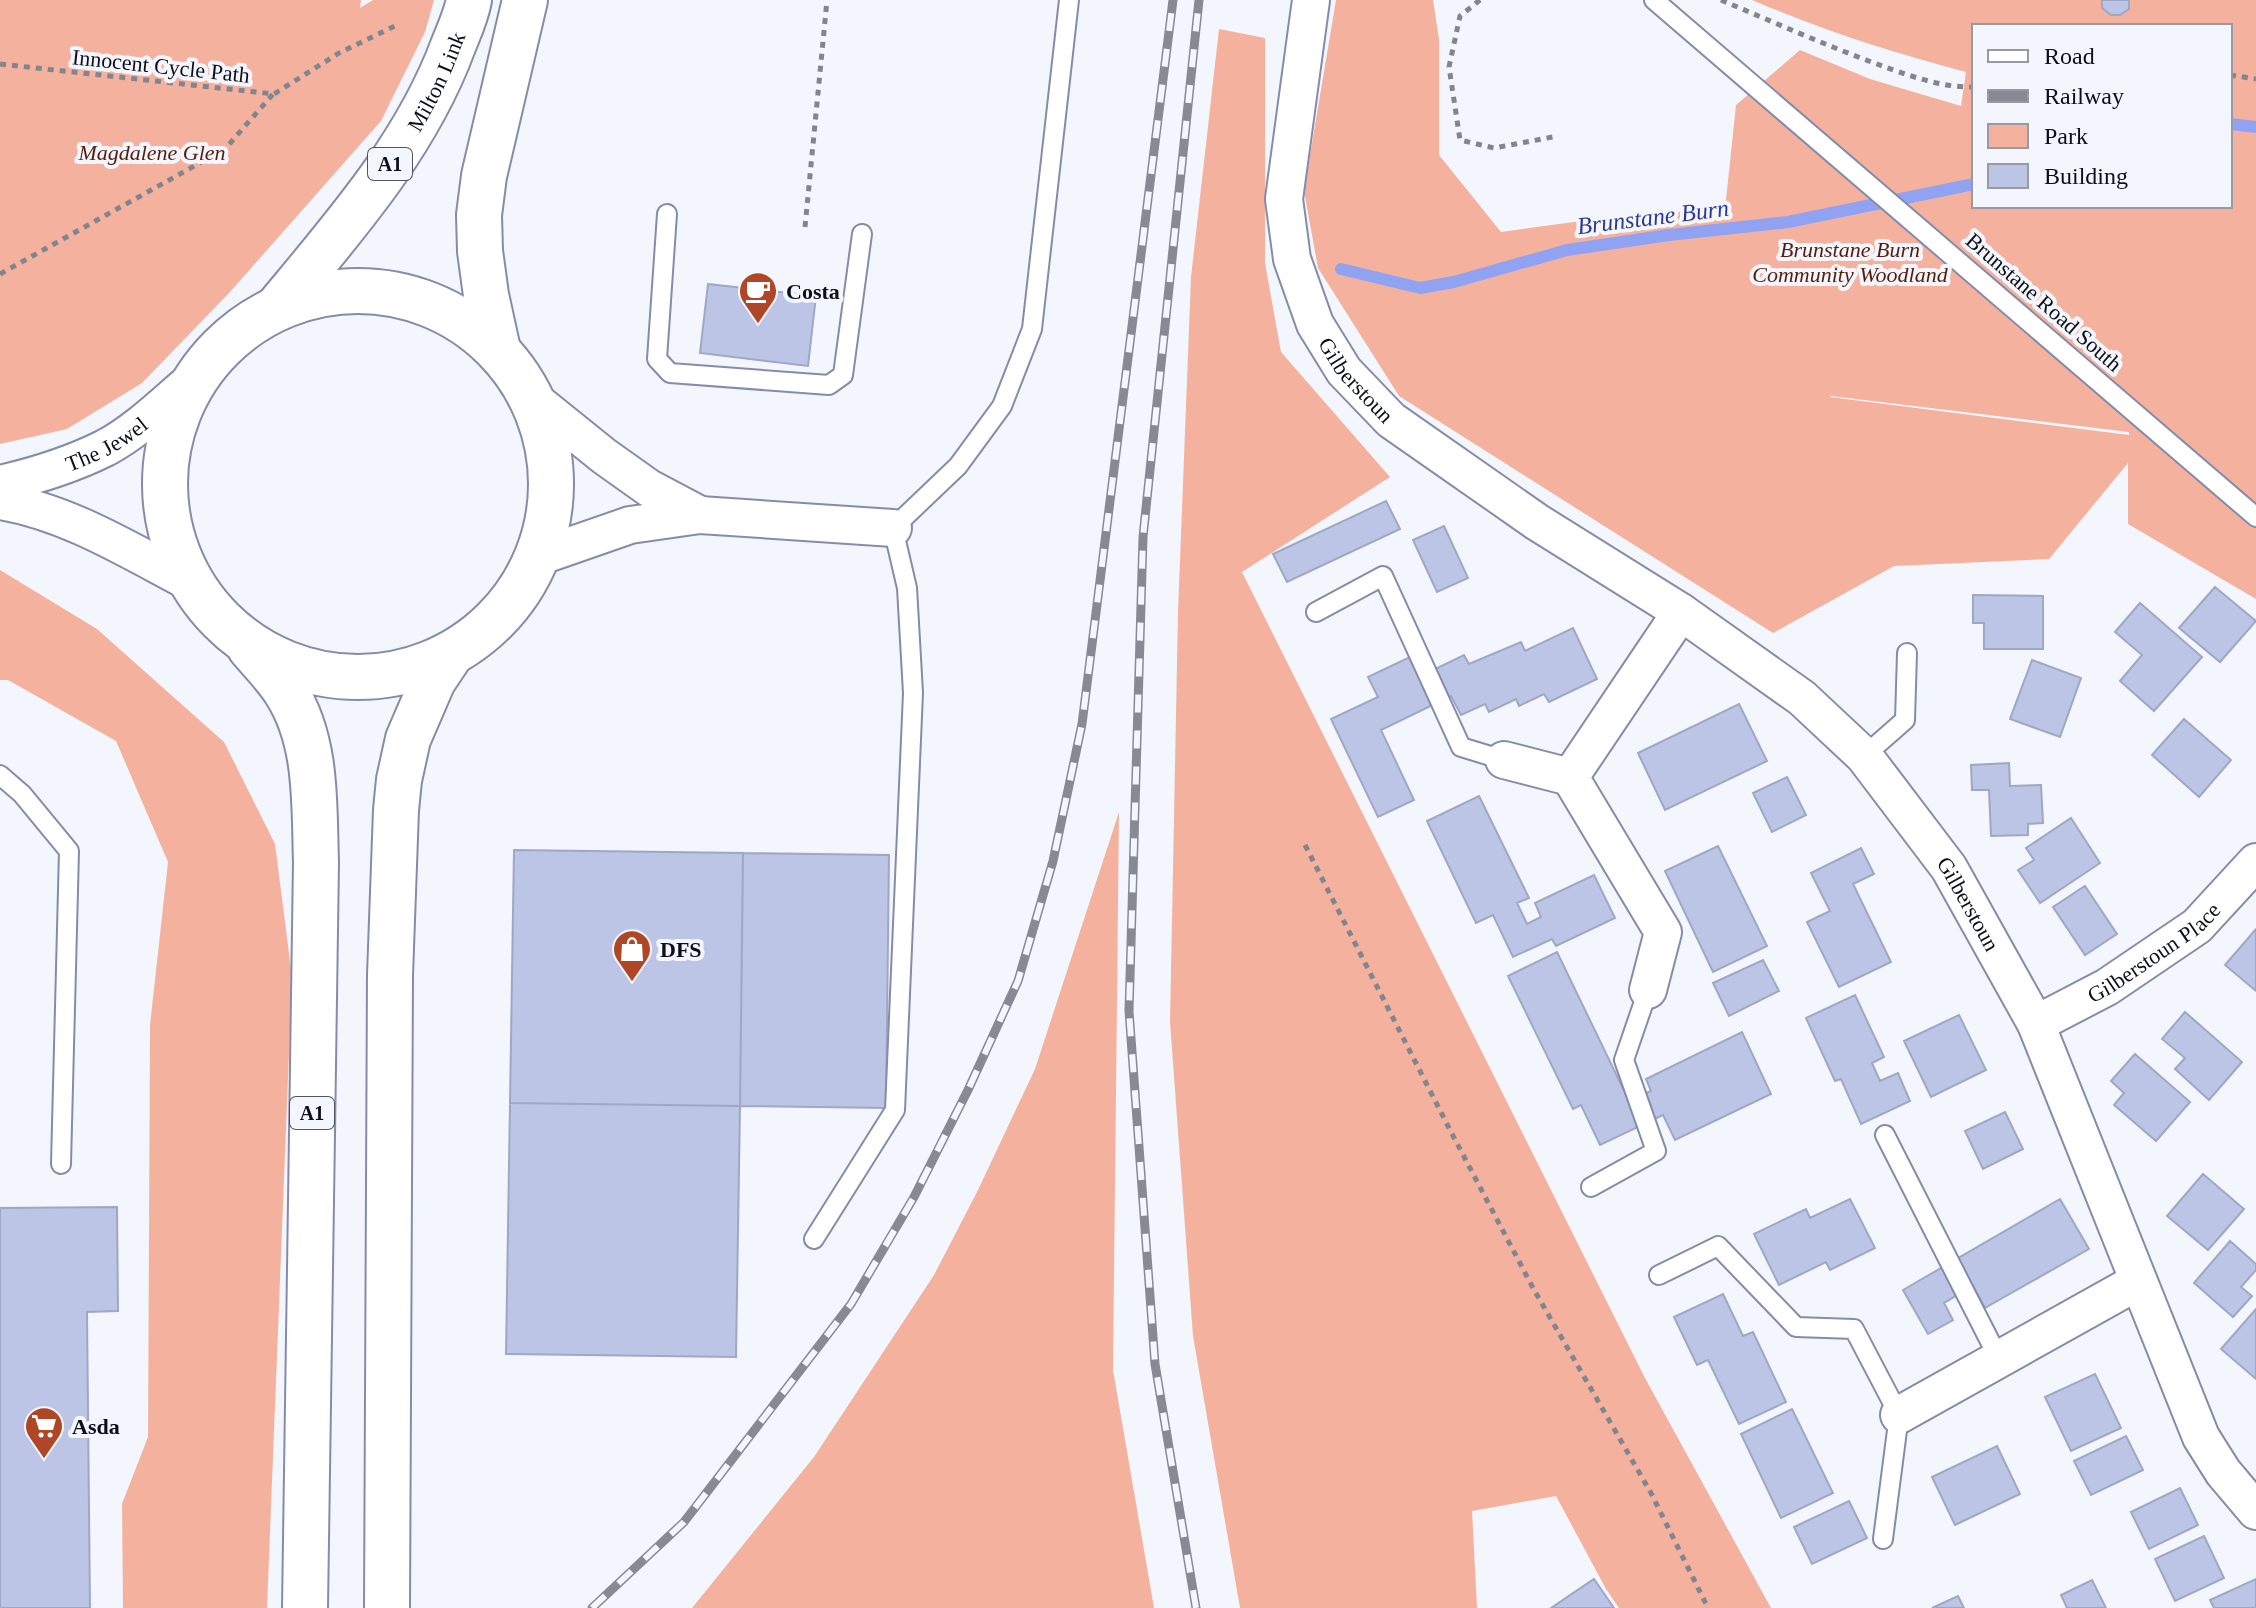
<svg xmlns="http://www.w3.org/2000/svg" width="2256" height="1608" font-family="Georgia,serif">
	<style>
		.green { fill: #f4b29e; fill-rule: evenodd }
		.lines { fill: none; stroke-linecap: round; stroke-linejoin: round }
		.stream { stroke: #90a3f3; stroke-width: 12 }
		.building { fill: #bcc5e5; stroke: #9ea7c5; stroke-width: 2 }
		.service-casing { stroke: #848caa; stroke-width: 22 }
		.minor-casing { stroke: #848caa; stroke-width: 40 }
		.primary-casing { stroke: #848caa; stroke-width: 48 }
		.path { stroke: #83858e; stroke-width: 5; stroke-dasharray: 6 6; stroke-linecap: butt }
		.service { stroke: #fff; stroke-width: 18 }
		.minor { stroke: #fff; stroke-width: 36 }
		.primary { stroke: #fff; stroke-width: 44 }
		.rail-casing { stroke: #888a93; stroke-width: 9 }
		.rail { stroke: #f4f6fd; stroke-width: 6; stroke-dasharray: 18; stroke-linecap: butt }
		.labels { text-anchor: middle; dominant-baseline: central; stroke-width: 8; stroke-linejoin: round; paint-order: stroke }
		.shield { fill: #f4f6fd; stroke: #52545d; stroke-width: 2 }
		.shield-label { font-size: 20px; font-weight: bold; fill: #0c0f19 }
		.street-label { font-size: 22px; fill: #0c0f19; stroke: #f4f6fd }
		.park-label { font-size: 22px; font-style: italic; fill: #551d0c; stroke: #f4f6fd }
		.poi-label { font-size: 22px; font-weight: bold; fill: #0c0f19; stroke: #f4f6fd; text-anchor: start }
		.water-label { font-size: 24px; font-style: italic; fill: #2e3892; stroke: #f4f6fd }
	</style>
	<rect width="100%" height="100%" fill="#f4f6fd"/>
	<path class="green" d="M0 0H361L360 8 373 0H434L425 32 381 121 230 292 142 383 67 429 0 444Z
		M1336 0H1433L1439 39V155L1501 232 1618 216 1725 209 1736 105 1800 50 1870 79 1961 106 1966 72C1893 53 1822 30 1752 0H2102V8C2113 16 2118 16 2129 9V0H2256V599L2128 524V463L2049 559 1894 566 1773 633 1399 396 1318 268 1304 191ZM1974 26H2230V206H1974ZM1831 396 2129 432V435L1830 397Z
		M1219 29 1265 38V263L1281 352 1390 477 1242 572 1645 1378 1771 1608H1619L1606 1589 1556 1496 1472 1511 1477 1608H1240L1193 1336 1170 1022 1178 612 1191 277Z
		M0 570 97 629 224 742 275 844 292 977 267 1608H123L122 1504 148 1437 150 1025 168 862 116 741 8 680H0Z
		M1119 812 1113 1370 1154 1608H692L814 1457 934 1275 978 1190 1035 1069Z"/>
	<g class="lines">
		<path class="stream" d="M2230 124 2256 127
			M1341 269 1420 288 1454 282 1567 250 1669 235 1788 222 1974 184"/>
	</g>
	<path class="building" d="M2102 0H2129V9L2120 15H2111L2102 8Z
		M708 284 816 296 808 366 700 353Z
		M1386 501 1400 529 1287 582 1273 554Z
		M1444 526 1468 578 1437 592 1413 540Z
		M2215 587 2256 621 2220 662 2179 628Z
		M1973 595 2043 596V649H1984V623H1973Z
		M2140 603 2202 657 2154 711 2120 681 2142 655 2115 632Z
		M1573 628 1597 679 1549 702 1544 694 1519 706 1516 699 1489 712 1485 704 1461 715 1451 696 1381 730 1414 800 1378 817 1331 719 1378 697 1368 677 1412 656 1421 676 1464 655 1469 664 1521 642 1525 651Z
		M2032 660 2081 678 2060 737 2010 719Z
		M1739 704 1767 761 1665 810 1638 753Z
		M2184 719 2231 760 2199 797 2152 755Z
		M2009 763 2010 786 2041 785 2043 823 2028 824V835L1991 836 1989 790H1972L1971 765Z
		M1787 777 1806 815 1772 832 1753 793Z
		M1479 796 1529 898 1517 903 1527 924 1541 917 1535 903 1594 875 1615 918 1556 946 1552 939 1513 957 1493 915 1476 923 1427 821Z
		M2071 818 2100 863 2040 903 2018 870 2034 860 2026 848Z
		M1718 846 1767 946 1713 972 1665 871Z
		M1861 848 1874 874 1853 884 1891 962 1839 987 1807 922 1830 911 1811 873Z
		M514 850 743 853 740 1106 510 1103Z
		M743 853 889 855 886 1108 740 1106Z
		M2085 886 2117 934 2085 955 2053 907Z
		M2256 929V991L2225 965Z
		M1557 952 1629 1101 1651 1091 1646 1079 1742 1032 1771 1094 1675 1140 1663 1115 1600 1145 1581 1105 1573 1109 1508 976Z
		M1763 960 1779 991 1729 1016 1713 983Z
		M1855 995 1884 1057 1872 1063 1880 1081 1898 1073 1910 1101 1861 1124 1841 1079 1835 1081 1806 1018Z
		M2185 1012 2242 1062 2209 1100 2175 1069 2185 1058 2162 1039Z
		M1959 1015 1986 1070 1931 1097 1904 1041Z
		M2135 1054 2190 1102 2156 1141 2114 1105 2124 1093 2111 1081Z
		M510 1103 740 1106 736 1357 506 1354Z
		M2005 1112 2023 1149 1983 1169 1965 1131Z
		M2203 1174 2244 1209 2208 1250 2167 1216Z
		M1850 1199 1875 1248 1830 1270 1826 1262 1779 1285 1754 1234 1806 1209 1810 1218Z
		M2060 1199 2089 1249 1985 1308 1973 1286 1944 1303 1953 1320 1928 1334 1903 1290Z
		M117 1207 118 1311 87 1312 90 1608H0V1208Z
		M2230 1241 2256 1264V1270L2241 1287 2252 1296 2233 1317 2194 1283Z
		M1723 1294 1743 1336 1753 1332 1786 1402 1739 1424 1708 1360 1697 1365 1674 1317Z
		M2256 1309V1379L2221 1349Z
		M2095 1374 2121 1428 2071 1451 2045 1397Z
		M1792 1409 1833 1493 1781 1518 1741 1434Z
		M2126 1436 2143 1470 2091 1495 2074 1461Z
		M1997 1446 2020 1494 1955 1525 1932 1477Z
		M2180 1488 2198 1525 2149 1549 2131 1512Z
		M1849 1501 1867 1538 1812 1564 1794 1527Z
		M2204 1536 2224 1578 2175 1601 2155 1559Z
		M1594 1579 1614 1608H1551Z
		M2256 1579V1608H2214L2210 1600Z
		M2092 1580 2106 1608H2067L2061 1595Z
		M1958 1596 1964 1608H1932Z"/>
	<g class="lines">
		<g class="service-casing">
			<path id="service" d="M1654 0 2256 517
				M667 214 657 359 670 373 829 385 843 375 862 234
				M1316 612 1383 576 1461 747 1504 760
				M1864 756 1905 720 1907 653
				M0 775 22 794 69 851 61 1164
				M1885 1135 1999 1359
				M1591 1187 1656 1151 1624 1060 1648 990
				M814 1239 895 1110 913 693 907 588 893 528 958 466 1002 406 1032 329 1069 0
				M1659 1275 1718 1246 1796 1327 1854 1329 1899 1415 1883 1539"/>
		</g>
		<g class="minor-casing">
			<g id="minor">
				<path id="s1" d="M1311 0 1284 199 1292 259 1315 324 1344 371 1391 420 1537 522 1681 612 1802 698 1864 756 1949 868 2036 1024 2201 1437 2223 1472 2256 1511"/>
				<path d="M532 398 604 456 649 488 700 515"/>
				<path id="s2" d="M0 484C35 476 73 464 105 448 139 430 168 400 197 376"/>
				<path d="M0 501C68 512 132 552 193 584"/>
				<path d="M538 557 630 525 700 515 893 528"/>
				<path d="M1504 760 1570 777"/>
				<path d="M1648 990 1663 932 1570 777 1681 612"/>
				<path id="s3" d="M2036 1024 2107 987 2197 926 2256 862"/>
				<path d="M1899 1415 2137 1282"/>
			</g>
		</g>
		<g class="primary-casing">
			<g id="primary">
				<circle cx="358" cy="484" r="193"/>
				<path id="s4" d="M277 308C344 227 416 146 453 46 459 31 466 16 469 0"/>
				<path d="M498 350 486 295 480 251 479 215 484 176 525 0"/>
				<path d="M250 648C262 662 276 676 286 692 318 742 314 806 316 862L305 1608"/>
				<path d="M387 1608 390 975 396 810 399 780 408 739 433 681 451 654"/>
			</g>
		</g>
		<path class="path" d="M1480 0 1460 16 1449 67 1460 140 1494 148 1558 136
			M1721 0C1773 22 1825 45 1877 64 1907 75 1942 88 1974 87
			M0 64 274 94 339 53 397 25
			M2230 75 2256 79
			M805 227 827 0
			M0 274 225 149 273 94
			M1305 845 1450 1130 1533 1288 1651 1493 1708 1608"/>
		<use href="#service" class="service"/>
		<use href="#minor" class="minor"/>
		<use href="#primary" class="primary"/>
		<g class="rail-casing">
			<path id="rail" d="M592 1608 684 1522 851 1304 914 1197 968 1090 1018 981 1053 861 1082 724 1173 0
				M1196 1608 1155 1364 1129 1011 1143 537 1199 0"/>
		</g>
		<use href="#rail" class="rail"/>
	</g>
	<defs>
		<g id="cafe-pin" transform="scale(2)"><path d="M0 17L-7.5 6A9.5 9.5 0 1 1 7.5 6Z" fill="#af4727" stroke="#f4f6fd"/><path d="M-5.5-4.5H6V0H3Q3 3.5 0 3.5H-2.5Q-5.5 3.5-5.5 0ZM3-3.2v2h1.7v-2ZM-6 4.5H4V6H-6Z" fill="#fff"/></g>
		<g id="shop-pin" transform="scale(2)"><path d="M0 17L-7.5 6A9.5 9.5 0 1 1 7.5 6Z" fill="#af4727" stroke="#f4f6fd"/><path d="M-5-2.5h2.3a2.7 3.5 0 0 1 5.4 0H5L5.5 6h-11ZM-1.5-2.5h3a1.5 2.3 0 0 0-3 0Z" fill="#fff"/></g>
		<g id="supermarket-pin" transform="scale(2)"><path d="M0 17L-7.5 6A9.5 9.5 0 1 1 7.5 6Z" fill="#af4727" stroke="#f4f6fd"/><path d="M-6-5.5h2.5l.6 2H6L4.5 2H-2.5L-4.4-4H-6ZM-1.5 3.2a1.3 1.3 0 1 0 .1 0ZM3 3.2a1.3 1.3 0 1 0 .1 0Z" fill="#fff"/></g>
	</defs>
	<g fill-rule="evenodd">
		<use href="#cafe-pin" x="758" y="291"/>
		<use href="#shop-pin" x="632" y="949"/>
		<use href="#supermarket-pin" x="44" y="1426"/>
	</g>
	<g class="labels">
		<g class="shield">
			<rect x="368" y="148" width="44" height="32" rx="6"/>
			<rect x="290" y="1097" width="44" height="32" rx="6"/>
		</g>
		<g class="shield-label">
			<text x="390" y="164">A1</text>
			<text x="312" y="1113">A1</text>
		</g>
		<g class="street-label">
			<text transform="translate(161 66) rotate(6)">Innocent Cycle Path</text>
			<text stroke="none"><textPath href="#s4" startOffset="278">Milton Link</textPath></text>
			<text transform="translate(2044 302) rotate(41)">Brunstane Road South</text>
			<text stroke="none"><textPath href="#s1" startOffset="400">Gilberstoun</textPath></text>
			<text stroke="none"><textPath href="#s2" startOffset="114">The Jewel</textPath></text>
			<text stroke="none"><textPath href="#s1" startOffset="1216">Gilberstoun</textPath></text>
			<text stroke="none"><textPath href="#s3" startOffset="138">Gilberstoun Place</textPath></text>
		</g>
		<g class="park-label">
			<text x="152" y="152">Magdalene Glen</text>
			<text x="1850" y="249">Brunstane Burn<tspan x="1850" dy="25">Community Woodland</tspan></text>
		</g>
		<g class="poi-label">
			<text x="786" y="291">Costa</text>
			<text x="660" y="949">DFS</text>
			<text x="72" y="1426">Asda</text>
		</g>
		<g class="water-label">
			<text transform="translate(1653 217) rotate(-7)">Brunstane Burn</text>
		</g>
	</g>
	<rect x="1972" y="24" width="260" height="184" fill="#f4f6fd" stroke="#979aa2" stroke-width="2"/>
	<rect x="1988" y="50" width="40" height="12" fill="#ffffff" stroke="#979aa2" stroke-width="2"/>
	<text x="2044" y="64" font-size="24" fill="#0c0f19">Road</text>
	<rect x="1988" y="90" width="40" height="12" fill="#888a93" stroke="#979aa2" stroke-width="2"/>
	<text x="2044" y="104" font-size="24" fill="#0c0f19">Railway</text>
	<rect x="1988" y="124" width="40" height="24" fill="#f4b29e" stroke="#979aa2" stroke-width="2"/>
	<text x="2044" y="144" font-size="24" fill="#0c0f19">Park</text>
	<rect x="1988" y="164" width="40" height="24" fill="#bcc5e5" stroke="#979aa2" stroke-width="2"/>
	<text x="2044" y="184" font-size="24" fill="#0c0f19">Building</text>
</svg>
